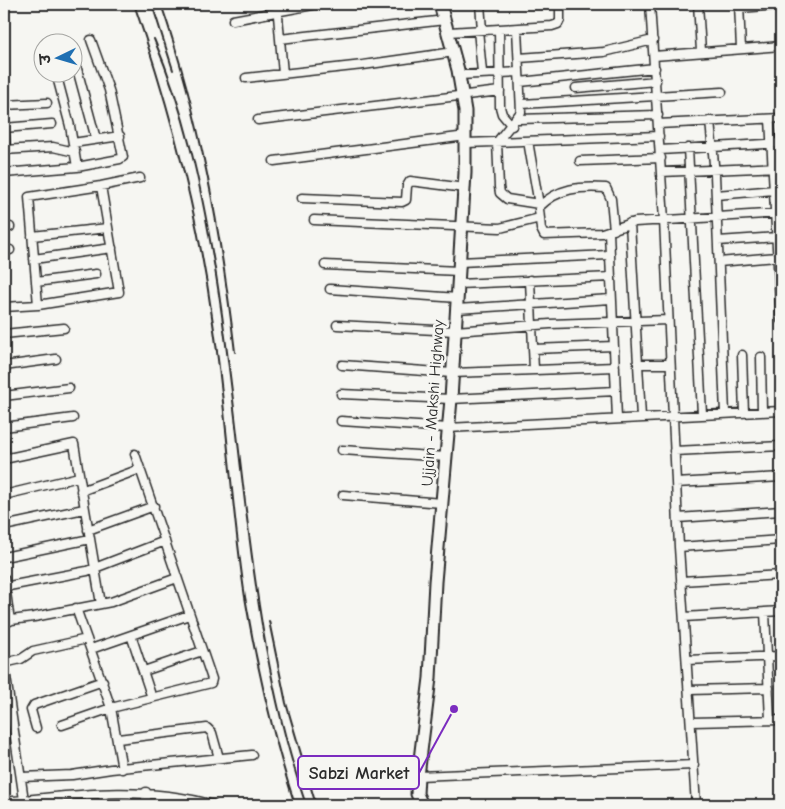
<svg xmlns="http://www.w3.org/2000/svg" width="785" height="809" font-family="'Comic Neue','Playpen Sans Deva',sans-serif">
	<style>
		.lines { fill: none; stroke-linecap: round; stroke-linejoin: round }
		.minor-casing { stroke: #2b2b2b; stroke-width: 11 }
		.secondary-casing { stroke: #2b2b2b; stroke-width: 15 }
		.minor { stroke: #f6f6f2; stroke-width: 8 }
		.secondary { stroke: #f6f6f2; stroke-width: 11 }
		.rail { stroke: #2b2b2b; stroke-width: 2 }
		.labels { text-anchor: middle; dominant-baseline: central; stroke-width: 5; stroke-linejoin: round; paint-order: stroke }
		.street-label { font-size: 16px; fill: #2b2b2b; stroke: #f6f6f2 }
		.leader { fill: none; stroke: #7b2cbf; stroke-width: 2 }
		.callout-dot { fill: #7b2cbf; stroke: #f6f6f2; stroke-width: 2 }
		.callout { fill: #f6f6f2; stroke: #7b2cbf; stroke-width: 2 }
		.callout-label { font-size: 18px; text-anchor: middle; font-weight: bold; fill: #2b2b2b }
	</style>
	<rect width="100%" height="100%" fill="#f6f6f2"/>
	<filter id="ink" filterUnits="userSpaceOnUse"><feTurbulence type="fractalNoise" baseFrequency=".02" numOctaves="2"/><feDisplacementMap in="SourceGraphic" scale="10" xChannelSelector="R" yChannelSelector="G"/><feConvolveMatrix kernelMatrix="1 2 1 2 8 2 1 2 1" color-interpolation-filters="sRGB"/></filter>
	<g filter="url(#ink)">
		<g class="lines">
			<g class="minor-casing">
				<path id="minor" d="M277 4 283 74
					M480 4 482 30
					M650 4 664 220 679 547 696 805
					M698 4 701 51
					M739 4 741 49
					M739 8 781 5
					M233 20 318 4
					M499 29 500 107 502 114 512 126
					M517 29 521 112 497 142 499 187 500 193 507 199 539 204
					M478 30 482 72
					M449 32 552 26 558 24 560 20V4
					M280 39 445 20
					M654 56 781 46
					M519 58 604 52 653 40
					M76 65 96 139
					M56 73 70 126 77 167
					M459 75 519 72
					M246 78 363 65 454 52
					M520 82 655 68
					M576 88 656 81
					M522 104 722 92
					M4 105 47 103
					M518 119 658 115
					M770 119 781 320
					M258 120 500 91
					M710 121 715 175 725 413
					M658 124 781 118
					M4 126 6 150
					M4 128 52 124
					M528 141 538 199 541 229 544 235 602 233 635 222 781 213
					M73 143 120 136
					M466 143 659 136
					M688 148 702 414
					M4 150 53 147 75 152
					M660 150 781 143
					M274 161 466 136
					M580 161 661 158
					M661 172 781 167
					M4 173 77 167 120 159 123 157 109 90 91 40
					M716 195 775 190
					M302 198 402 202 406 200 407 186 410 181 465 188
					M539 207C558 188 580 186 606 188L611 199 614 230
					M314 220 500 228 540 218
					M630 223 641 417
					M4 228 10 227
					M609 232 617 418
					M32 236 108 228
					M718 241 777 237
					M4 251 10 250
					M34 259 112 248
					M460 262 609 255
					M719 262 777 257
					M325 265 459 271
					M530 280 534 370
					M36 282 96 274
					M459 284 611 277
					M330 289 458 298
					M38 305 29 197 101 186 140 178
					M4 307 38 305 119 292 101 186
					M457 309 611 299
					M337 325 455 331 550 324 668 320
					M4 334 64 328
					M533 349 614 346
					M742 355 744 413
					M761 357 762 412
					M638 364H670
					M342 365 452 373 615 367
					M4 366 56 359
					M341 394 451 399 616 391
					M4 396 69 388
					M341 421 448 428 781 411
					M4 427 73 418
					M4 438 5 459
					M342 450 446 457
					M674 451 781 446
					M4 459 74 444 101 604
					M676 483 781 477
					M81 491 140 469
					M4 495 79 477
					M343 495 442 503
					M678 518 781 511
					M4 526 84 509
					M88 530 154 506
					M679 547 781 540
					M4 557 90 539
					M4 578 10 621
					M681 581 781 575
					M4 587 87 571 165 541
					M76 608 111 708 122 769
					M765 612 770 720
					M684 617 781 611
					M4 621 34 617 111 602 177 578
					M131 635 152 698
					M91 649 189 615
					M687 660 781 656
					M4 663 24 800
					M4 663 21 659 33 651 87 639
					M144 671 202 651
					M689 690 769 688
					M692 722 781 720
					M62 725 111 708 211 683 212 679 135 454
					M36 728 31 710 34 705 103 681
					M118 739 207 728 212 733 219 758
					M418 776 694 765
					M21 777 72 775 111 769 252 755
					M103 795 104 805
					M4 802C73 795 145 785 213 805
					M146 805V792"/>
			</g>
			<g class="secondary-casing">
				<path id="secondary" d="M422 805 417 794 418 776 430 678 435 582 451 399 465 173V111L458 70 440 4"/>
			</g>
			<use href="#minor" class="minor"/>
			<use href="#secondary" class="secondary"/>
			<path class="rail" d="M134 4C170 108 198 214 213 323 227 414 231 506 245 597 257 668 273 737 295 805
				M152 4 173 70
				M161 4C200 117 221 233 235 352
				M154 39C185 111 201 186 214 263 245 444 246 630 306 805
				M269 621 286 703 316 805"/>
		</g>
	</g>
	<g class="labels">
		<g class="street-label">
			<text transform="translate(433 403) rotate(-86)">Ujjain - Makshi Highway</text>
		</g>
	</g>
	<path class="leader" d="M454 709L419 773"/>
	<circle class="callout-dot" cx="454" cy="709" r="5"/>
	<rect class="callout" x="298" y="756" width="121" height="33" rx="5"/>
	<g class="callout-label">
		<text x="359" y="779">Sabzi Market</text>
	</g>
	<rect width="785" height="809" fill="none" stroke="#f6f6f2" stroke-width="20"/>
	<rect x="10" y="10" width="765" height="789" fill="none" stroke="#2b2b2b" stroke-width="2" filter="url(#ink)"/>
	<g transform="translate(58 58) rotate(265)"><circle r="24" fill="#f6f6f2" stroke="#a5a5a2"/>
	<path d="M0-4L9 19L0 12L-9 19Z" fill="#1f6fb2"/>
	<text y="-8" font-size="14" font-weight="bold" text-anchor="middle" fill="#2b2b2b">उ</text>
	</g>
</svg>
